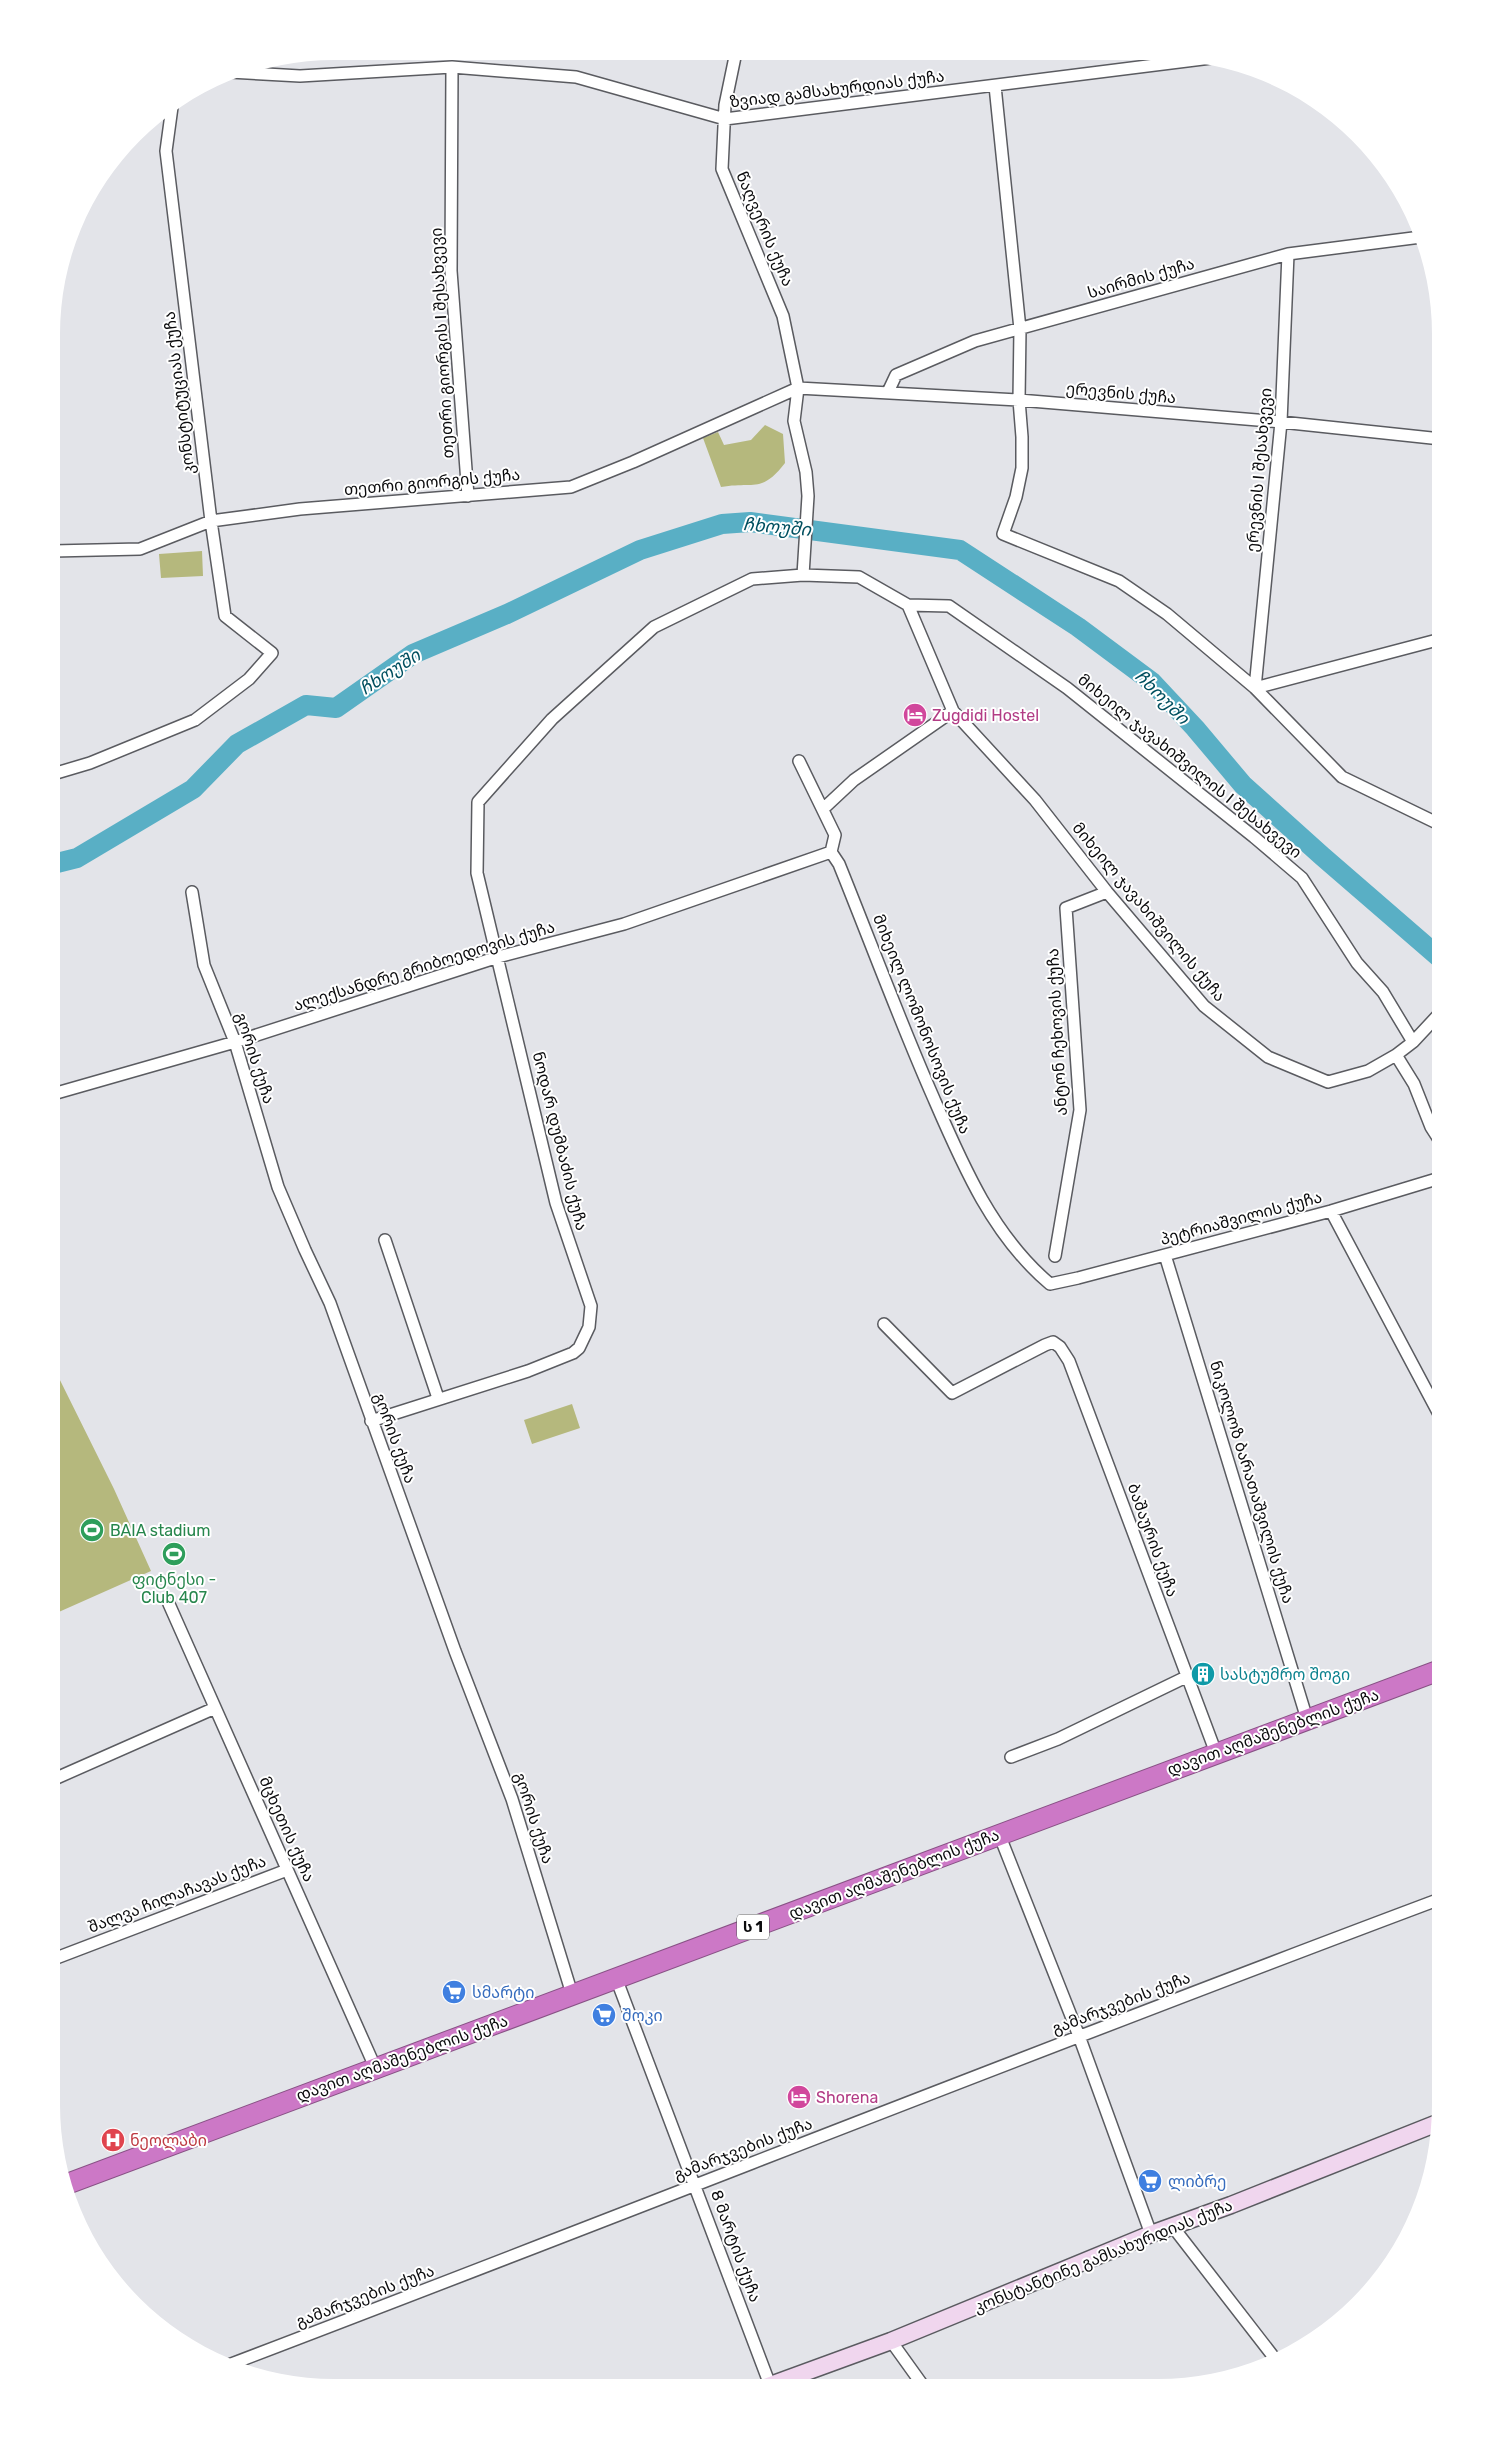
<svg xmlns="http://www.w3.org/2000/svg" width="1492" height="2439" font-family="Rubik,'Noto Sans Georgian',sans-serif">
	<style>
		.grass { fill: #b5b87d }
		.lines { fill: none; stroke-linecap: round; stroke-linejoin: round }
		.river { stroke: #59afc5; stroke-width: 20 }
		.street-casing { stroke: #5a5b60; stroke-width: 14 }
		.secondary-casing { stroke: #5a5b60; stroke-width: 19 }
		.highway-casing { stroke: #885285; stroke-width: 22 }
		.street { stroke: #fff; stroke-width: 11 }
		.secondary { stroke: #f0d6ee; stroke-width: 16 }
		.highway { stroke: #cc78c6; stroke-width: 20 }
		.labels { text-anchor: middle; dominant-baseline: central; stroke-width: 4; stroke-linejoin: round; paint-order: stroke }
		.shield { fill: #fff; stroke: #545456; stroke-width: 1 }
		.shield-label { font-size: 15px; font-weight: bold; fill: #0b0b0d }
		.street-label { font-size: 16px; fill: #0b0b0d; stroke: #fff }
		.hotel-label { font-size: 16px; fill: #b23c85; stroke: #fff; text-anchor: start }
		.leisure-label { font-size: 16px; fill: #27864d; stroke: #fff; text-anchor: start }
		.culture-label { font-size: 16px; fill: #0d838f; stroke: #fff; text-anchor: start }
		.shop-label { font-size: 16px; fill: #366cbe; stroke: #fff; text-anchor: start }
		.health-label { font-size: 16px; fill: #be3a42; stroke: #fff; text-anchor: start }
		.water-label { font-size: 18px; font-style: italic; fill: #004f5f; stroke: #fff }
	</style>
	<rect width="100%" height="100%" fill="#e3e4e9"/>
	<path class="grass" d="M765 425 783 434 785 463C761 494 754 481 721 487L703 438 718 432 724 445 751 440Z
		M202 551 203 576 161 578 159 554Z
		M52 1364 114 1489 151 1571 52 1615Z
		M572 1404 580 1428 532 1444 524 1420Z"/>
	<g class="lines">
		<path class="river" d="M53 864 77 858 193 789 237 744 306 705 336 708 413 654 507 614 640 550 722 524 750 522 960 550 1078 627 1152 682 1195 728 1243 785 1322 856 1441 959"/>
		<g class="street-casing">
			<path id="street" d="M736 52 725 105 722 169 783 316 798 388 794 421 806 472 808 496 803 575
				M452 67 451 271 468 496
				M230 72 300 76 452 67 576 77 725 119 1211 58
				M995 86 1020 329 1019 400 1022 437V468L1016 497 1003 534 1119 581 1167 614 1255 688 1342 777 1441 825
				M1288 254 1281 422 1255 688 1441 639
				M888 392 896 375 975 341 1288 254 1421 237
				M53 551 140 549 211 521 300 509 571 487 633 462 798 388 1019 400 1281 422 1441 439
				M908 605 953 711 1035 800 1107 892 1204 1006 1268 1057 1328 1082 1368 1071 1396 1055 1414 1084 1431 1127 1440 1141
				M799 761 835 835 831 852 839 864C871 943 900 1022 934 1099 963 1166 993 1236 1050 1284L1078 1278 1331 1211 1440 1178
				M53 774 90 763 195 720 249 679 272 653 225 616 211 521 166 151 172 107
				M823 809 854 780 953 711
				M192 892 204 965 235 1042 278 1187 305 1250 330 1303 455 1651 512 1799 572 1994
				M1413 1042 1441 1012
				M53 1094 235 1042 498 957 624 924 831 852
				M1331 1211 1440 1416
				M385 1240 438 1398
				M1165 1255 1307 1719
				M1055 1256 1080 1110 1066 908 1107 892
				M884 1324 952 1393 1045 1345 1053 1342 1060 1347 1069 1361 1216 1753
				M371 1421 528 1371 573 1353 579 1348 589 1327 591 1306 556 1203 477 873 478 802 552 719 654 627 752 579 803 575 859 577 908 605 949 606 1067 688 1254 837 1302 878 1357 963 1383 992 1413 1042 1396 1055
				M169 1604 375 2067
				M1011 1757 1058 1739 1186 1677
				M52 1780 215 1708
				M999 1834 1079 2036 1151 2234
				M51 1960 287 1870
				M616 1978 770 2385
				M1173 2227 1276 2360
				M891 2341 924 2387
				M226 2366C631 2212 1034 2051 1440 1899"/>
		</g>
		<g class="secondary-casing">
			<path id="secondary" d="M765 2387 891 2341 1151 2234 1231 2205 1440 2122"/>
		</g>
		<g class="highway-casing">
			<path id="highway" d="M67 2184 1440 1670"/>
		</g>
		<use href="#street" class="street"/>
		<use href="#secondary" class="secondary"/>
		<use href="#highway" class="highway"/>
	</g>
	<defs>
		<g id="hotel-disc" transform="scale(1.25)"><circle r="9.5" fill="#d1479c" stroke="#fff"/><path d="M-6-4.5h1.5V1H6V5H4.5V3h-9V5H-6ZM-4 0a1.8 1.8 0 1 1 3.6 0ZM.5 0V-2.5h3Q6-2.5 6 0Z" fill="#fff"/></g>
		<g id="stadium-disc" transform="scale(1.25)"><circle r="9.5" fill="#2e9e5b" stroke="#fff"/><path d="M0-5a6.5 5 0 1 0 0 10a6.5 5 0 1 0 0-10ZM-3.5-1.8h7v3.6h-7Z" fill="#fff"/></g>
		<g id="building-disc" transform="scale(1.25)"><circle r="9.5" fill="#0f9aa8" stroke="#fff"/><path d="M-4-6H4V6H1V3H-1V6H-4ZM-2.5-4.3h1.7v1.8h-1.7ZM.8-4.3h1.7v1.8H.8ZM-2.5-1h1.7V.8h-1.7ZM.8-1h1.7V.8H.8Z" fill="#fff"/></g>
		<g id="supermarket-disc" transform="scale(1.25)"><circle r="9.5" fill="#3f7fe0" stroke="#fff"/><path d="M-6-5.5h2.5l.6 2H6L4.5 2H-2.5L-4.4-4H-6ZM-1.5 3.2a1.3 1.3 0 1 0 .1 0ZM3 3.2a1.3 1.3 0 1 0 .1 0Z" fill="#fff"/></g>
		<g id="hospital-disc" transform="scale(1.25)"><circle r="9.5" fill="#e0444e" stroke="#fff"/><path d="M-5-5h3v3.5h4V-5h3V5h-3V1.5h-4V5h-3Z" fill="#fff"/></g>
	</defs>
	<g fill-rule="evenodd">
		<use href="#hotel-disc" x="915" y="715"/>
		<use href="#stadium-disc" x="92" y="1530"/>
		<use href="#stadium-disc" x="174" y="1554"/>
		<use href="#building-disc" x="1203" y="1674"/>
		<use href="#supermarket-disc" x="454" y="1992"/>
		<use href="#supermarket-disc" x="604" y="2015"/>
		<use href="#hotel-disc" x="799" y="2097"/>
		<use href="#hospital-disc" x="113" y="2140"/>
		<use href="#supermarket-disc" x="1150" y="2181"/>
	</g>
	<g class="labels">
		<rect class="shield" x="737" y="1914.5" width="32" height="25" rx="4"/>
		<g class="shield-label">
			<text x="753" y="1927">ს 1</text>
		</g>
		<g class="street-label">
			<text transform="translate(837 89) rotate(-7)">ზვიად გამსახურდიას ქუჩა</text>
			<text transform="translate(765 229) rotate(67)">წაღვერის ქუჩა</text>
			<text transform="translate(1141 278) rotate(-16)">საირმის ქუჩა</text>
			<text transform="translate(442 343) rotate(-93)">თეთრი გიორგის I შესახვევი</text>
			<text transform="translate(179 393) rotate(-97)">კონსტიტუციას ქუჩა</text>
			<text transform="translate(1121 393) rotate(5)">ერევნის ქუჩა</text>
			<text transform="translate(1259 470) rotate(-85)">ერევნის I შესახვევი</text>
			<text transform="translate(432 482) rotate(-5)">თეთრი გიორგის ქუჩა</text>
			<text transform="translate(1190 766) rotate(39)">მიხეილ ჯავახიშვილის I შესახვევი</text>
			<text transform="translate(1149 912) rotate(50)">მიხეილ ჯავახიშვილის ქუჩა</text>
			<text transform="translate(424 966) rotate(-17)">ალექსანდრე გრიბოედოვის ქუჩა</text>
			<text transform="translate(922 1024) rotate(68)">მიხეილ ლომონოსოვის ქუჩა</text>
			<text transform="translate(1057 1032) rotate(-93)">ანტონ ჩეხოვის ქუჩა</text>
			<text transform="translate(255 1058) rotate(72)">გორის ქუჩა</text>
			<text transform="translate(560 1141) rotate(76)">ნოდარ დუმბაძის ქუჩა</text>
			<text transform="translate(1241 1218) rotate(-15)">პეტრიაშვილის ქუჩა</text>
			<text transform="translate(395 1438) rotate(70)">გორის ქუჩა</text>
			<text transform="translate(1252 1482) rotate(73)">ნიკოლოზ ბარათაშვილის ქუჩა</text>
			<text transform="translate(1153 1540) rotate(70)">ბაშაურის ქუჩა</text>
			<text transform="translate(1273 1732) rotate(-20)">დავით აღმაშენებლის ქუჩა</text>
			<text transform="translate(534 1818) rotate(72)">გორის ქუჩა</text>
			<text transform="translate(287 1829) rotate(66)">მცხეთის ქუჩა</text>
			<text transform="translate(894 1874) rotate(-21)">დავით აღმაშენებლის ქუჩა</text>
			<text transform="translate(177 1894) rotate(-21)">შალვა ჩილაჩავას ქუჩა</text>
			<text transform="translate(1121 2003) rotate(-21)">გამარჯვების ქუჩა</text>
			<text transform="translate(402 2058) rotate(-20)">დავით აღმაშენებლის ქუჩა</text>
			<text transform="translate(743 2149) rotate(-21)">გამარჯვების ქუჩა</text>
			<text transform="translate(736 2246) rotate(70)">8 მარტის ქუჩა</text>
			<text transform="translate(1103 2256) rotate(-22)">კონსტანტინე გამსახურდიას ქუჩა</text>
			<text transform="translate(365 2296) rotate(-21)">გამარჯვების ქუჩა</text>
		</g>
		<g class="hotel-label">
			<text x="932" y="715">Zugdidi Hostel</text>
			<text x="816" y="2097">Shorena</text>
		</g>
		<g class="leisure-label">
			<text x="110" y="1530">BAIA stadium</text>
			<text x="174" y="1579" text-anchor="middle">ფიტნესი -<tspan x="174" dy="18">Club 407</tspan></text>
		</g>
		<g class="culture-label">
			<text x="1220" y="1674">სასტუმრო შოგი</text>
		</g>
		<g class="shop-label">
			<text x="472" y="1992">სმარტი</text>
			<text x="622" y="2015">შოკი</text>
			<text x="1168" y="2181">ლიბრე</text>
		</g>
		<g class="health-label">
			<text x="130" y="2140">ნეოლაბი</text>
		</g>
		<g class="water-label">
			<text transform="translate(777 527) rotate(5)">ჩხოუში</text>
			<text transform="translate(390 672) rotate(-33)">ჩხოუში</text>
			<text transform="translate(1162 697) rotate(45)">ჩხოუში</text>
		</g>
	</g>
	<path d="M0 0H1492V2439H0ZM334 60H1158A274 274 0 0 1 1432 334V2105A274 274 0 0 1 1158 2379H334A274 274 0 0 1 60 2105V334A274 274 0 0 1 334 60Z" fill="#fff" fill-rule="evenodd"/>
</svg>
